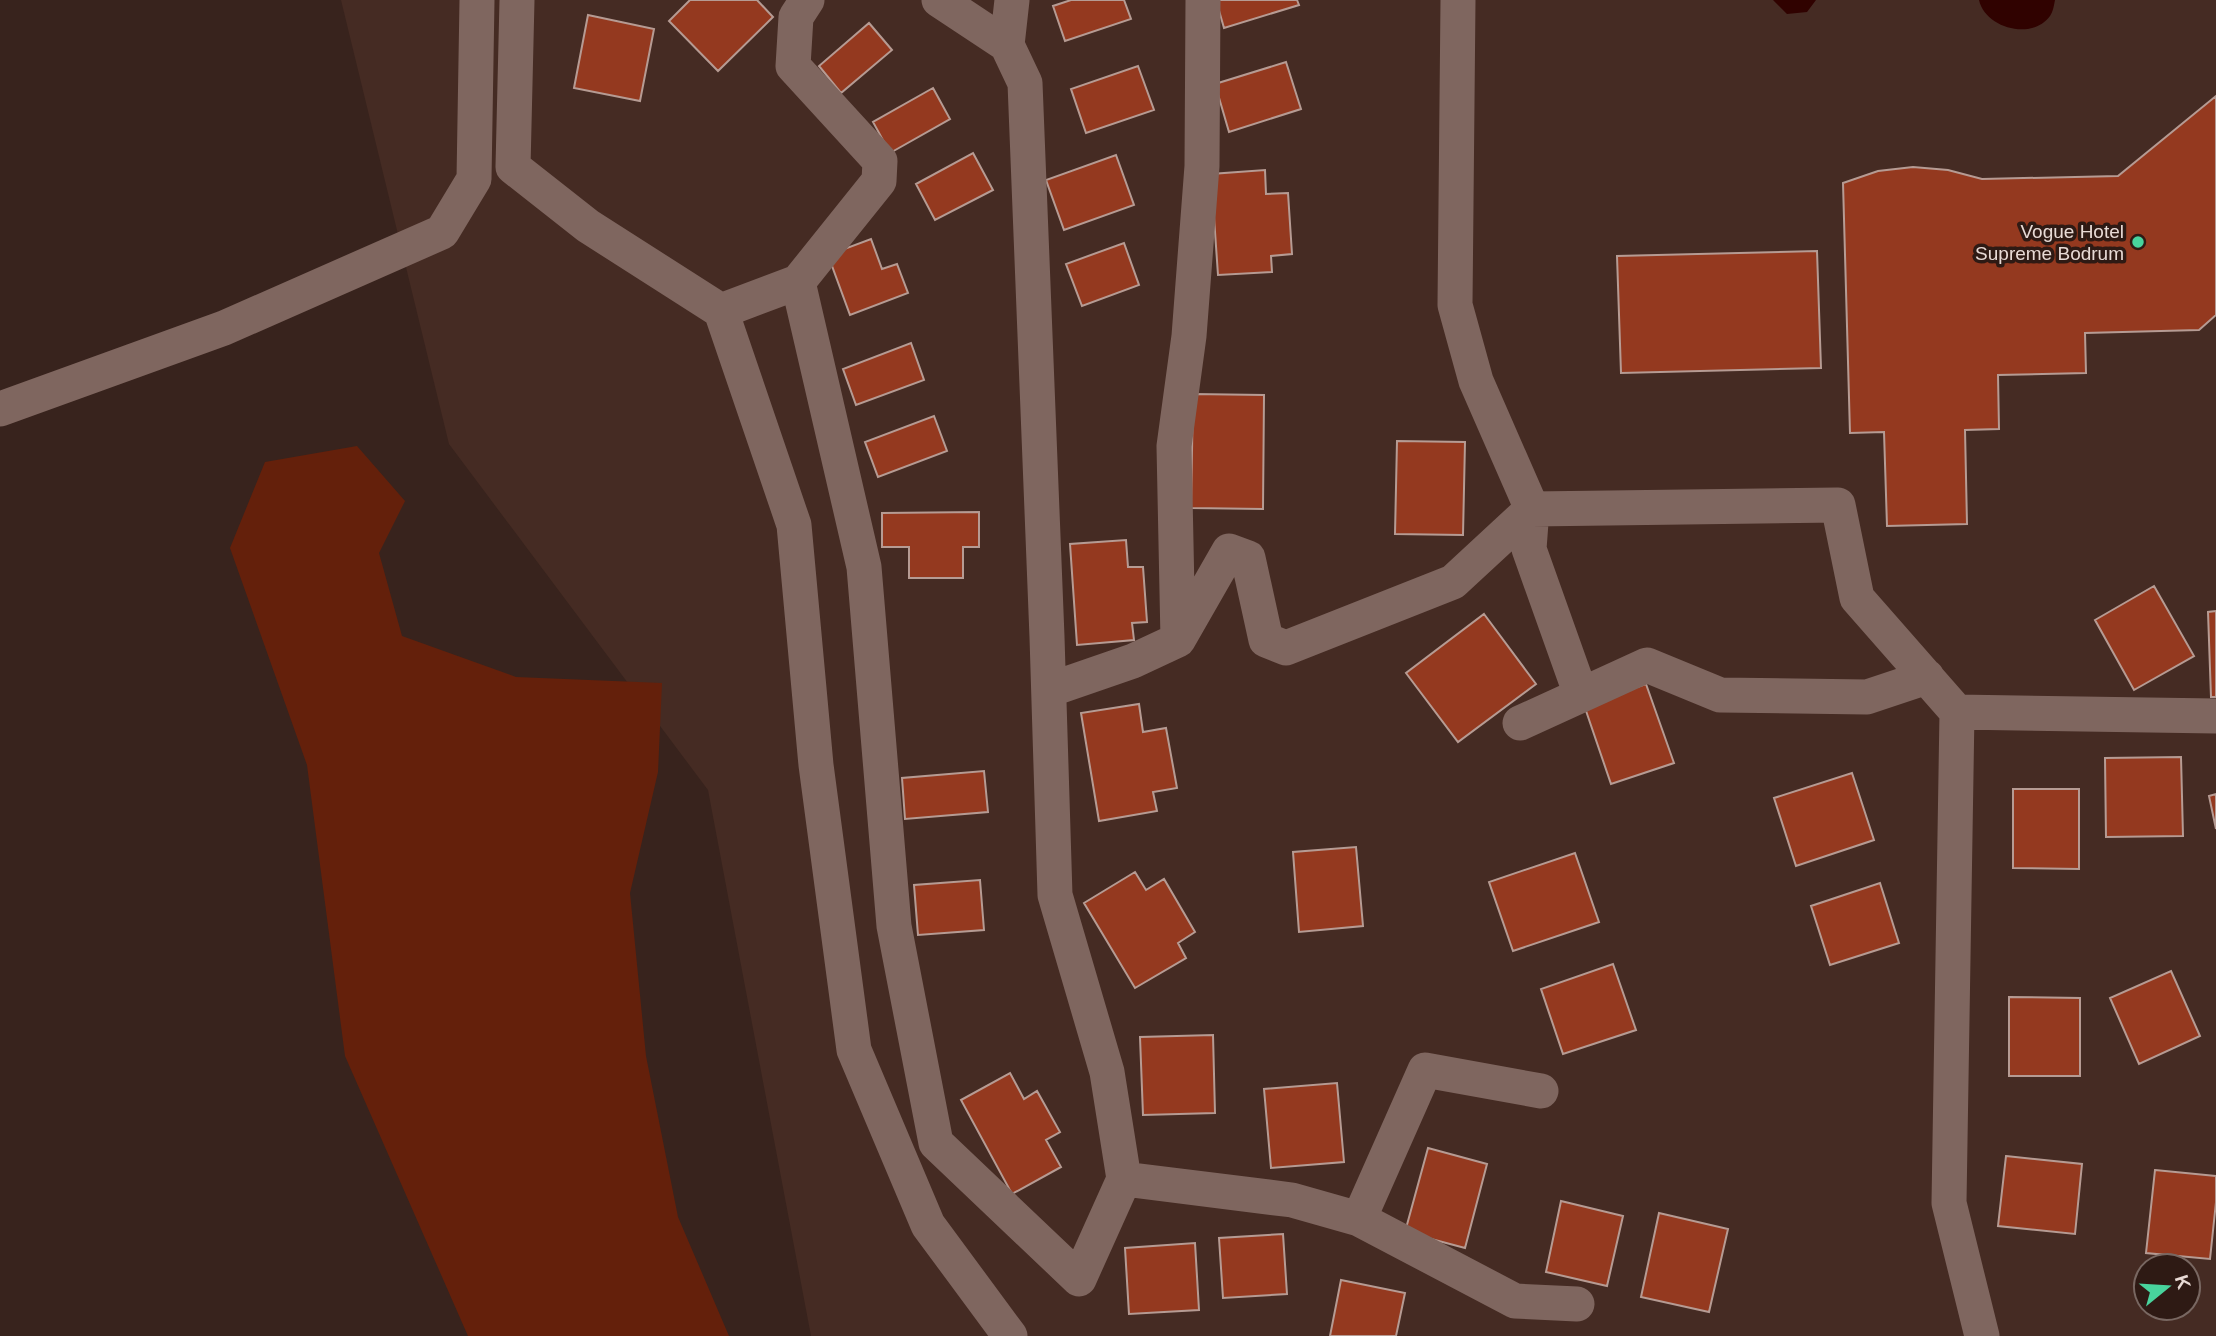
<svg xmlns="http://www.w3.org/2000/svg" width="2216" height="1336" font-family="Arial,sans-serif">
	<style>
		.built { fill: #452b23; fill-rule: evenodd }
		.green { fill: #64200b }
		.water { fill: #300200 }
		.building { fill: #94391f; stroke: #b69b93; stroke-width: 2 }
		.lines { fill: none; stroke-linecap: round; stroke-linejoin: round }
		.minor { stroke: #7f665f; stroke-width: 35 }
		.poi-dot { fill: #48d49d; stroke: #2e1a14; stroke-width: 2.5 }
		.labels { text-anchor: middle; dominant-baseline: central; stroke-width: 7; stroke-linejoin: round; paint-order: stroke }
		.poi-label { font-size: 19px; fill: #e8dad5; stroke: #2e1a14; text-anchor: end }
	</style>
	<rect width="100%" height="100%" fill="#38231d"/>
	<path class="built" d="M341 0H2216V1336H811L708 790 449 444ZM2146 1266H2188V1308H2146Z"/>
	<path class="green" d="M357 446 405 501 379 553 402 636 516 677 662 683 658 772 630 893 646 1056 678 1217 729 1336H468L345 1056 307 765 230 548 265 462Z"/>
	<path class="water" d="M1773 0H1816L1807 12 1787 14Z
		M1979 0H2055C2054 5 2053 12 2050 16 2032 41 1985 28 1979 0Z"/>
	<path class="building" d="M690 0H757L773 17 718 71 669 21Z
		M1071 0H1124L1131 19 1065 41 1053 6Z
		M1216 0H1297L1299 5 1224 28Z
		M588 15 654 29 640 101 574 88Z
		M869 23 892 50 841 93 819 66Z
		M1286 62 1301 109 1229 132 1215 84Z
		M1138 66 1154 110 1086 133 1071 89Z
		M933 88 950 119 890 153 873 122Z
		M2216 96V315L2199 330 2085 333 2086 373 1998 375 1999 429 1965 430 1967 524 1887 526 1884 432 1850 433 1843 183 1878 171 1913 167 1948 170 1982 179 2118 176Z
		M973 153 993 190 935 220 916 184Z
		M1116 155 1134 205 1064 230 1046 180Z
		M1265 170 1266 194 1288 193 1292 254 1271 256 1272 272 1218 275 1211 174Z
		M871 239 882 269 897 264 908 293 850 315 828 255Z
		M1124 243 1139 285 1082 306 1066 264Z
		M1817 251 1821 368 1621 373 1617 256Z
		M911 343 924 380 856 405 843 369Z
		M1193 394 1264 395 1263 509 1191 508Z
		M934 416 947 451 878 477 865 442Z
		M1397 441 1465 442 1463 535 1395 534Z
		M979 512V547H963V578H909V547H882V513Z
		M1126 540 1128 567H1143L1147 622 1132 623 1134 640 1077 645 1070 544Z
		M2154 586 2194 656 2134 690 2095 620Z
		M2216 611V697H2211L2208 612Z
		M1484 614 1536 684 1458 742 1406 673Z
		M1646 684 1674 763 1611 784 1584 705Z
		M1139 704 1143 732 1166 728 1177 788 1153 792 1157 811 1099 821 1081 713Z
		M2181 757 2183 836 2106 837 2105 758Z
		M984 771 988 812 905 819 902 778Z
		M1852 773 1874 840 1796 866 1774 798Z
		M2013 789H2079V869L2013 868Z
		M2216 794V829L2209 796Z
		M1356 847 1363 926 1299 932 1293 852Z
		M1575 853 1599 922 1513 951 1489 882Z
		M1135 872 1146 890 1164 879 1195 932 1178 943 1186 958 1135 988 1084 903Z
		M980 880 984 930 918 935 914 885Z
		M1880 883 1899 943 1830 965 1811 906Z
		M1613 964 1636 1030 1563 1054 1541 989Z
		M2171 971 2200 1036 2139 1064 2110 998Z
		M2009 997 2080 998V1076H2009Z
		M1213 1035 1215 1113 1143 1115 1140 1037Z
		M1010 1073 1024 1099 1037 1091 1060 1132 1046 1140 1061 1167 1012 1194 961 1100Z
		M1337 1083 1344 1162 1271 1168 1264 1089Z
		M1428 1148 1487 1164 1465 1248 1405 1232Z
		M2006 1156 2082 1164 2075 1234 1998 1226Z
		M2155 1170 2216 1176V1202L2210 1259 2146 1253Z
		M1561 1201 1623 1216 1607 1286 1546 1272Z
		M1659 1213 1728 1229 1709 1312 1641 1297Z
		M1283 1234 1287 1294 1223 1298 1219 1238Z
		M1195 1243 1199 1310 1129 1314 1125 1248Z
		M1341 1280 1405 1293 1396 1336H1330Z"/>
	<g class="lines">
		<path class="minor" d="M517 0 513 167 588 226 721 311 794 525 816 765 854 1050 928 1225 1010 1336
			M939 0 1007 45 1025 83 1047 637 1055 895 1107 1072 1124 1179
			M1458 0 1455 305 1476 381 1532 509 1838 505 1857 598 1957 712 1949 1203 1982 1336
			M1007 45 1012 0
			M798 282 879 181 880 161 793 66 796 17 807 0
			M721 311 798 282 864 567 894 926 936 1143 1079 1279 1124 1179 1292 1200 1359 1219 1515 1301 1577 1304
			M0 409 224 328 442 232 474 179 477 0
			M1178 640 1174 446 1189 336 1202 166 1203 0
			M1049 690 1133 661 1178 640 1229 551 1248 558 1266 640 1286 648 1453 582 1532 509 1529 549 1581 695
			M1957 712 2216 716
			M1520 723 1647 665 1720 695 1867 697 1927 677
			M1359 1219 1425 1070 1541 1091"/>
	</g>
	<circle class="poi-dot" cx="2138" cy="242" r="7"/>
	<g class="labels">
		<g class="poi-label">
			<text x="2124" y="231">Vogue Hotel<tspan x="2124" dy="22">Supreme Bodrum</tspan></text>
		</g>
	</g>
	<g transform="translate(2167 1287) rotate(72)"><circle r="33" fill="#2e1a14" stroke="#786761" stroke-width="2"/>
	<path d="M0-5L12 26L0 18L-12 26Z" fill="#48d49d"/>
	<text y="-10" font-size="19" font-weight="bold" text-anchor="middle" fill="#e8dad5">K</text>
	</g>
</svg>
